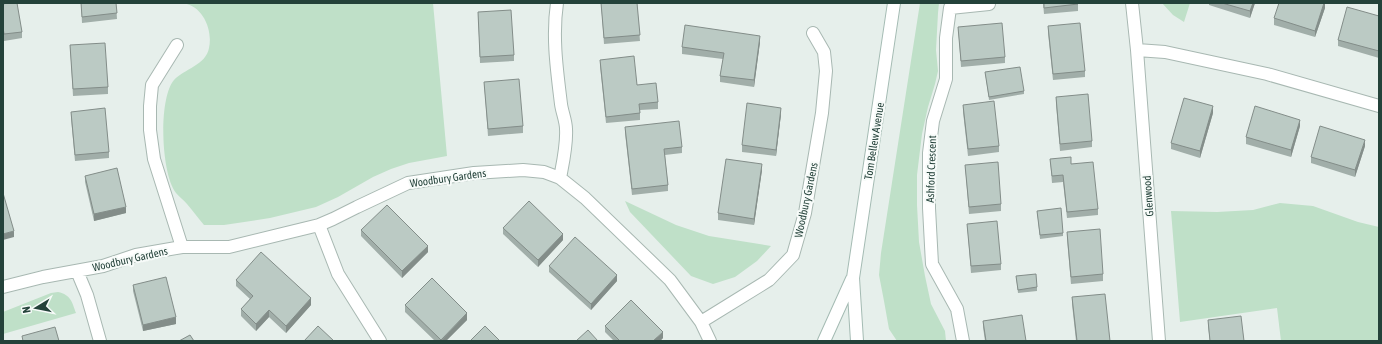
<svg xmlns="http://www.w3.org/2000/svg" width="1382" height="344" font-family="'Asap Condensed',sans-serif">
	<style>
		.green { fill: #bfe0c8 }
		.lines { fill: none; stroke-linecap: round; stroke-linejoin: round }
		.street-casing { stroke: #a8b8b2; stroke-width: 14 }
		.secondary-casing { stroke: #a4bbb3; stroke-width: 14 }
		.street { stroke: #fff; stroke-width: 12 }
		.secondary { stroke: #fff; stroke-width: 12 }
		.wall { fill: #a1aea9 }
		.shaded-wall { fill: #838d89 }
		.building { fill: #bbcac4; stroke: #838d89 }
		.labels { text-anchor: middle; dominant-baseline: central; stroke-width: 4; stroke-linejoin: round; paint-order: stroke }
		.street-label { font-size: 11px; fill: #24423a; stroke: #f7fbf9 }
	</style>
	<rect width="100%" height="100%" fill="#e6efeb"/>
	<path class="green" d="M183 3H433L447 156 409 163 391 169 373 177 338 197 316 207 270 218 224 225H204C198 218 193 211 187 204 184 200 179 197 176 193 161 174 158 99 174 80 184 69 206 65 209 48 213 30 203 6 183 3Z
		M920 3H939L938 13 936 50 938 71 935 84 928 107 922 134 917 175V205L919 242 925 276 931 304 945 331 946 341H897L889 329 884 301 879 275 881 253Z
		M1162 3H1190L1184 22 1173 15Z
		M625 201 676 225 709 236 771 246 757 261 735 277 713 284 691 276 630 212Z
		M1280 203 1313 206 1358 222 1379 227V341H1281L1277 308 1180 322 1171 211 1217 212 1253 210Z
		M58 292C71 295 72 302 76 313L3 334V312L51 293Z"/>
	<g class="lines">
		<g class="street-casing">
			<path id="street" d="M557 3C552 37 557 71 561 104 562 112 566 121 566 129 567 145 563 162 560 178
				M1132 3 1137 50 1159 341
				M177 45 152 85 150 106V130L154 159 182 247
				M1137 50 1165 52 1267 74 1379 106
				M319 225 338 274 380 341
				M77 271 87 295 100 341
				M3 287 43 277 103 266 136 255 182 247H229L278 235 319 225 333 219 357 207 408 183 474 173 523 170 544 172 560 178 585 198 670 280 701 322 710 341
				M701 322 769 280 793 255 805 213 822 113 826 71 824 52 813 33
				M963 341 957 309 932 264 929 208V153L933 121 946 79V38L950 8 989 4"/>
		</g>
		<g class="secondary-casing">
			<path id="secondary" d="M824 341 852 279
				M857 341 853 278 894 3"/>
		</g>
		<use href="#street" class="street"/>
		<use href="#secondary" class="secondary"/>
	</g>
	<path class="wall" d="M81 3H116L117 19 82 23Z
		M601 3H637L640 41 604 44Z
		M1043 3H1078V11L1044 14Z
		M1209 3H1255L1250 18 1209 5Z
		M1325 3V8L1315 37 1274 25V18Z
		M3 4 22 32V38L4 41 3 34Z
		M478 12 514 55V61L480 63Z
		M1379 16V58L1338 46V40Z
		M1048 26 1085 71V77L1053 80 1048 33Z
		M958 27 1005 57V63L961 67Z
		M760 42 754 87 720 82V76L723 59 682 54V47Z
		M70 45 108 87V94L73 96Z
		M600 60 637 85 658 102V109L640 110V120L606 123 600 66Z
		M985 72 1024 91V94L989 100Z
		M484 82 523 126V133L488 136Z
		M1056 97 1092 141V147L1060 151 1056 104Z
		M963 105 999 146V152L968 156 963 112Z
		M71 112 109 152V158L75 161 71 118Z
		M1213 113 1200 158 1171 149V143Z
		M781 114 776 156 742 152V145Z
		M1300 126 1291 157 1246 144V137Z
		M625 127 682 147V153L665 155 668 185V191L632 195 625 133Z
		M1365 146 1355 177 1311 163V157Z
		M1050 159 1071 164 1098 209V215L1067 218 1063 182 1052 183Z
		M965 165 1001 204V211L969 214Z
		M762 170 754 225 718 220V213Z
		M85 176 126 213 94 221 85 182Z
		M1037 211 1063 233V236L1040 239Z
		M967 224 1001 264V270L971 273Z
		M503 228 563 240 538 267 503 234Z
		M361 230 428 252 402 278 361 236Z
		M1067 232 1103 274V281L1071 284 1067 239Z
		M549 266 617 281 591 310 549 272Z
		M1016 276 1037 287V291L1018 293Z
		M236 280 311 305 286 333 269 317 256 331 241 316V309L250 299 236 286Z
		M133 285 176 324 143 331 133 291Z
		M1072 297 1110 341H1076L1072 304Z
		M405 305 467 320 446 341H435L405 312Z
		M1208 320 1244 341H1210L1208 327Z
		M983 321 1026 341H985L983 327Z
		M605 326 663 338 660 341H614L605 332Z"/>
	<path class="shaded-wall" d="M1253 3H1255L1250 18V11Z
		M1324 3H1325V8L1315 37V31Z
		M760 36V42L754 87V80Z
		M1213 106V113L1200 158V151Z
		M781 108V114L776 156V150Z
		M1300 120V126L1291 157V150Z
		M1365 140V146L1355 177V170Z
		M762 164V170L754 225V219Z
		M126 207V213L94 221V214Z
		M14 231V237L3 240V234Z
		M563 234V240L538 267V260Z
		M428 246V252L402 278V271Z
		M617 275V281L591 310V304Z
		M311 298V305L286 333V326Z
		M269 310V317L256 331V324Z
		M467 313V320L446 341H441Z
		M176 317V324L143 331V325Z
		M663 332V338L660 341H653Z"/>
	<path class="building" d="M8 3H17L22 32 4 34 3 27V4Z
		M81 3H116L117 13 82 17Z
		M601 3H637L640 35 604 38Z
		M1044 3H1078V4L1044 8Z
		M1222 3H1253L1250 11Z
		M1279 3H1324L1315 31 1274 18Z
		M1347 7 1379 16V51L1338 40Z
		M511 10 514 55 480 57 478 12Z
		M1002 23 1005 57 961 61 958 27Z
		M1080 23 1085 71 1053 74 1048 26Z
		M685 25 760 36 754 80 720 76 724 53 682 47Z
		M105 43 108 87 73 89 70 45Z
		M634 56 637 85 656 83 658 102 639 104 640 113 606 117 600 60Z
		M1020 67 1024 91 989 97 985 72Z
		M519 79 523 126 488 129 484 82Z
		M1088 94 1092 141 1060 144 1056 97Z
		M1184 98 1213 106 1200 151 1171 143Z
		M994 101 999 146 968 149 963 105Z
		M747 103 781 108 776 150 742 145Z
		M1255 106 1300 120 1291 150 1246 137Z
		M105 108 109 152 75 155 71 112Z
		M679 121 682 147 664 149 668 185 632 189 625 127Z
		M1320 126 1365 140 1355 170 1311 157Z
		M1071 157V164L1093 162 1098 209 1067 212 1063 175 1052 176 1050 159Z
		M726 159 762 164 754 219 718 213Z
		M998 162 1001 204 969 207 965 165Z
		M117 168 126 207 94 214 85 176Z
		M3 193 14 231 3 234Z
		M529 201 563 234 538 260 503 228Z
		M387 205 428 246 402 271 361 230Z
		M1061 208 1063 233 1040 235 1037 211Z
		M997 221 1001 264 971 266 967 224Z
		M1100 229 1103 274 1071 277 1067 232Z
		M575 237 617 275 591 304 549 266Z
		M261 252 311 298 286 326 269 310 256 324 241 309 253 296 236 280Z
		M1036 274 1037 287 1018 290 1016 276Z
		M166 277 176 317 143 325 133 285Z
		M432 278 467 313 441 340 405 305Z
		M1105 294 1110 341H1077L1072 297Z
		M631 300 663 332 653 341H620L605 326Z
		M1022 315 1026 341H986L983 321Z
		M1241 316 1244 341H1210L1208 320Z
		M318 326 334 341H304Z
		M485 326 500 341H470Z
		M55 327 59 341H23L22 336Z
		M588 330 598 341H576Z
		M190 335 194 341H179Z"/>
	<g class="labels">
		<g class="street-label">
			<text transform="translate(874 141) rotate(-81)">Tom Bellew Avenue</text>
			<text transform="translate(931 169) rotate(-88)">Ashford Crescent</text>
			<text transform="translate(448 178) rotate(-8)">Woodbury Gardens</text>
			<text transform="translate(1148 196) rotate(-94)">Glenwood</text>
			<text transform="translate(806 200) rotate(-78)">Woodbury Gardens</text>
			<text transform="translate(130 259) rotate(-13)">Woodbury Gardens</text>
		</g>
	</g>
	<rect width="1382" height="344" fill="none" stroke="#24423a" stroke-width="8"/>
	<g transform="translate(36 308) rotate(260)" stroke="#f7fbf9" stroke-width="3" paint-order="stroke">
	<path d="M0-3L7 15L0 10L-7 15Z" fill="#24423a"/>
	<text y="-6" font-size="11" font-weight="bold" text-anchor="middle" fill="#24423a">N</text>
	</g>
</svg>
